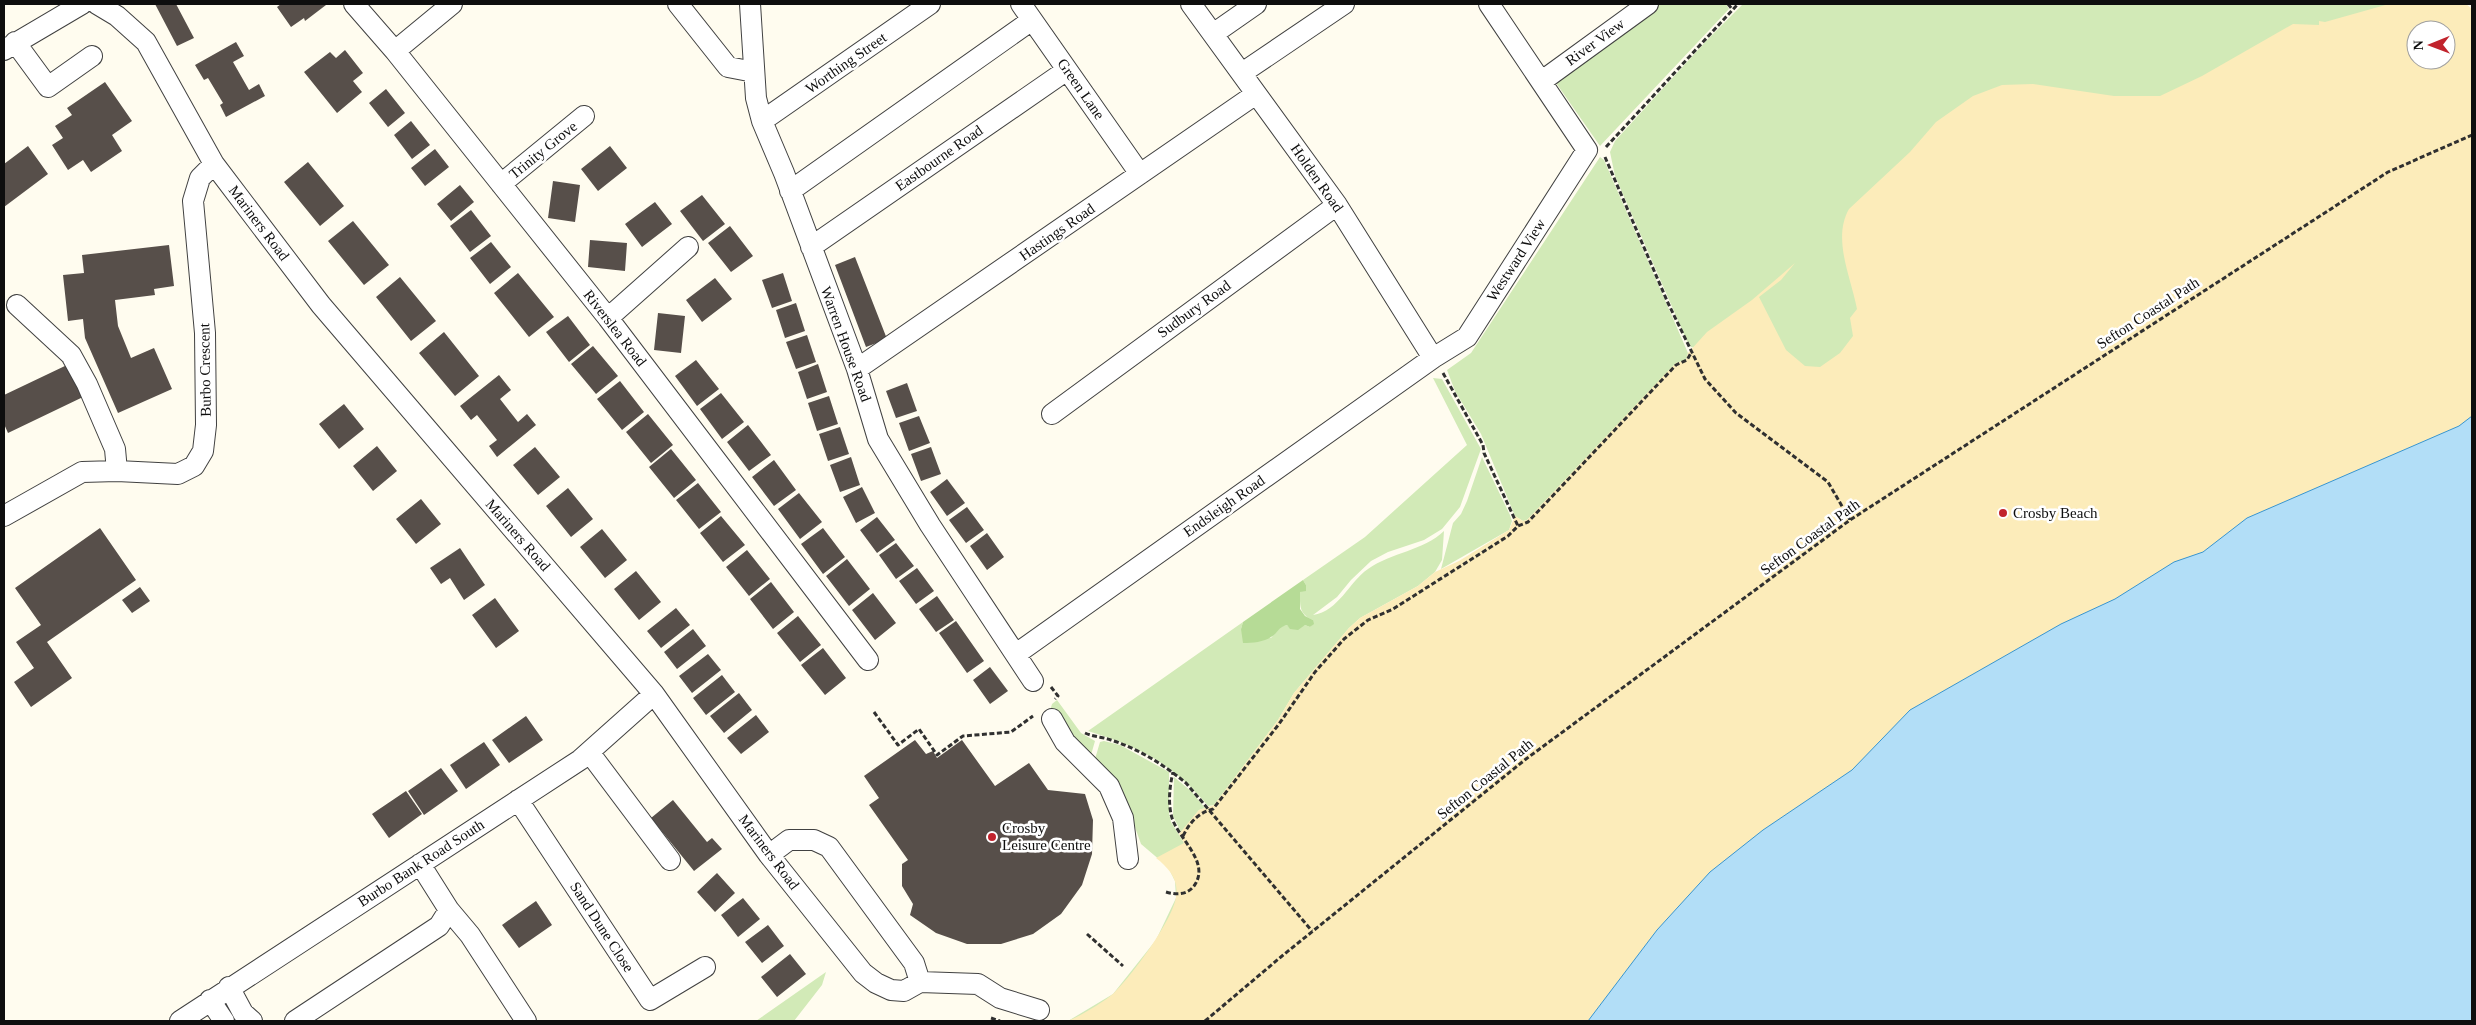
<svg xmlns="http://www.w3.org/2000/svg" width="2476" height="1025" font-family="Georgia,serif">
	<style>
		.green { fill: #d2eab7 }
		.forest { fill: #b6db96 }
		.sand { fill: #fcecba; fill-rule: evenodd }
		.water { fill: #b2def7; stroke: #3895d0 }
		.building { fill: #574f4a }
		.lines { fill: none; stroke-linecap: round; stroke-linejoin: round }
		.minor-casing { stroke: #414141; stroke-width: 22 }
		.path { stroke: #303030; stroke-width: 3; stroke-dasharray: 5 2.5; stroke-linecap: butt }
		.minor { stroke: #fff; stroke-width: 20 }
		.poi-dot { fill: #c1232c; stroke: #fff; stroke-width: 2 }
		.labels { text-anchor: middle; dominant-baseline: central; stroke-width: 5; stroke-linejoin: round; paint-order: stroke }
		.street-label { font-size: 15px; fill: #0e0e0e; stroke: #fff }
		.poi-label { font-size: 15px; fill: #0e0e0e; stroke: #fff; text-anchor: start }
	</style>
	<rect width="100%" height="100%" fill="#fffcef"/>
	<path class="green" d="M1659 4H1726L1729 9 1600 146 1554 80Z
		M1743 4H2442L2446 30 2319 25 1944 413 1691 347 1687 341 1615 176 1610 152 1615 141 1707 40Z
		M1600 157 1604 160 1688 353 1686 360 1676 363 1527 520 1523 521 1515 516 1481 434 1455 391 1447 370 1471 353Z
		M1433 378 1442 379 1481 449 1460 507 1442 529 1424 540 1388 552 1371 561 1351 580 1337 597 1313 615C1339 611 1349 582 1368 569 1392 552 1423 551 1444 531L1442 560 1435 572 1418 586 1360 618 1349 628 1294 693 1278 720 1214 805 1208 806C1173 764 1140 747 1088 731L1243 622 1241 629 1271 638 1280 627 1287 625 1291 629 1305 625 1310 627 1313 624V620C1299 614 1300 606 1300 592L1306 585 1303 580 1365 537 1467 445Z
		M1482 457 1510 515 1512 521 1509 530 1441 569 1453 523 1461 514 1467 501Z
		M1057 700 1081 733 1095 741 1091 755 1076 742 1050 711 1052 704Z
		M1104 741 1120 745 1169 772V813L1171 822 1184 843 1197 980 1068 1021 1113 994 1156 940 1176 898 1175 881 1168 867 1141 844 1131 816 1095 759 1100 742Z
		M1174 777 1191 791 1205 808 1199 810 1181 832 1173 816Z
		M826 972 822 985 794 1021H756Z"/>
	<path class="forest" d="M1303 580 1306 585V591L1300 592V609L1305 616 1313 620 1314 624 1310 627 1305 625 1298 630 1290 629 1287 625C1278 627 1278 633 1271 637 1264 642 1252 643 1243 643L1241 629 1243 622Z"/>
	<path class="sand" d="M2389 4H2466L2472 9V1021H1068C1080 1016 1104 1002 1114 993 1131 977 1173 920 1176 897 1179 880 1169 868 1156 858L1184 843 1179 834 1199 810 1214 805 1278 720 1294 693 1349 628 1360 618 1418 586 1435 572 1459 561 1509 530 1515 516 1523 521 1527 520 1665 374 1676 363 1686 360 1688 353 1707 332 1752 300 1795 263 1781 280 1759 297 1786 350 1805 366 1820 367 1840 353 1853 336 1850 318 1857 309C1851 277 1832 239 1849 209L1910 152 1936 122 1973 96 2002 85 2033 84 2114 96H2160L2202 76 2293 24 2319 25V21L2325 22ZM2416 30H2446V60H2416Z"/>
	<path class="water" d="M2472 416V1021H1588L1657 930 1710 872 1763 830 1852 770 1910 710 2061 624 2115 599 2174 562 2203 552 2247 518 2459 426Z"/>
	<path class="building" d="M155 4H176L194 38 177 46Z
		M281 4H325L326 5 305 21 304 18 291 27 277 7Z
		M236 42 244 56 233 62 249 90 259 84 265 96 226 117 220 105 223 103 208 78 204 80 195 65Z
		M345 50 363 73 353 81 362 92 337 113 304 72 330 52 336 58Z
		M105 82 132 121 112 135 122 151 91 172 83 160 68 170 52 145 63 138 55 126 72 115 67 108Z
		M386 89 405 113 388 127 369 103Z
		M411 121 430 145 412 159 394 135Z
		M28 146 48 174 4 207V164Z
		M610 146 627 168 598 191 581 169Z
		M435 149 449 167 425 186 411 168Z
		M308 162 344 206 320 226 284 182Z
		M553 181 580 185 575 222 548 218Z
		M460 185 474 202 451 221 437 204Z
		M702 195 725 224 703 241 680 211Z
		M655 202 672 224 642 247 625 224Z
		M471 210 491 236 470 252 450 226Z
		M353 221 389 265 364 285 328 241Z
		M730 226 753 256 731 272 708 243Z
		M590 240 627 243 625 271 588 267Z
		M491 242 511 267 490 284 470 258Z
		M169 245 174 286 154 289 155 295 115 300 118 326 131 358 154 348 172 389 118 413 85 338 83 319 68 321 63 275 84 273 82 255Z
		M855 257 887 339 866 347 835 265Z
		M518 273 554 317 529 337 494 293Z
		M783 273 792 301 772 308 762 280Z
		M400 277 436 321 411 341 376 297Z
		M715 278 732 299 702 322 686 300Z
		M796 303 805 331 785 338 776 310Z
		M658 313 685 316 681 353 654 350Z
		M568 316 590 345 569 362 546 332Z
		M444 332 479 376 455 396 419 353Z
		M807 335 816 362 796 369 786 342Z
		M593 346 618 376 596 394 571 364Z
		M696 360 719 389 697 406 675 376Z
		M818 364 827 392 807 399 798 372Z
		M67 365 83 397 8 433 4 424V395Z
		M499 375 511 390 500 399 518 422 527 414 536 425 497 457 489 446 497 440 477 415 471 420 460 406Z
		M620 381 644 412 622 430 597 399Z
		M907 383 917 411 896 418 886 391Z
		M721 393 744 422 722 439 700 409Z
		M829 396 838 424 817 431 808 403Z
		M344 404 364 429 339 449 319 424Z
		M648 414 673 445 651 463 626 432Z
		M919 416 930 443 909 451 899 423Z
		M748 425 771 455 749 471 727 442Z
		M840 427 849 454 828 461 819 434Z
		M377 446 397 471 373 491 353 466Z
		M535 447 560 477 538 495 513 465Z
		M931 447 941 474 921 481 911 454Z
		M671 449 696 480 674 498 649 467Z
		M851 457 860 485 840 492 830 465Z
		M774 460 796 490 774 506 752 477Z
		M947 479 965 503 947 516 930 492Z
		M698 483 721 512 699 529 676 500Z
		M862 487 875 513 856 523 843 497Z
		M568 488 593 519 571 537 546 506Z
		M799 493 822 522 800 539 778 509Z
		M421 499 441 524 416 544 396 519Z
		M967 507 984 530 966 543 949 520Z
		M721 516 745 545 723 562 700 533Z
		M877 517 895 540 877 553 860 530Z
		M100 528 136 580 47 642 72 678 31 707 14 682 34 668 16 642 41 625 15 588Z
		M823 528 845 557 823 574 801 544Z
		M602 529 627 560 605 578 580 547Z
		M987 533 1004 557 987 570 970 546Z
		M896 543 914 566 896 579 879 555Z
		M460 548 485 585 464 600 450 578 441 584 430 568Z
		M747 550 770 579 749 596 726 567Z
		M847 559 870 589 849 606 826 576Z
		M917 568 934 591 916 604 899 581Z
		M636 571 661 602 639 620 614 589Z
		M771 582 794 612 773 629 750 599Z
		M140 587 150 601 132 613 122 600Z
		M873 593 896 623 875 640 852 610Z
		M937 596 954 620 936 632 919 609Z
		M495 598 519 631 496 648 472 615Z
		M676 608 690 625 661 648 647 631Z
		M798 616 821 645 800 662 777 633Z
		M956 621 984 661 967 673 939 633Z
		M693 629 706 646 677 669 664 652Z
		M823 648 846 678 825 695 801 665Z
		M708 654 721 670 692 693 679 676Z
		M990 667 1008 691 990 704 973 680Z
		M722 675 735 692 706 715 693 698Z
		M739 693 752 710 724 733 710 716Z
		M756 715 769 732 741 754 727 738Z
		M526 716 543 740 509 763 492 740Z
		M915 740 926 754 933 751 937 758 962 740 995 786 1029 763 1048 790 1085 794 1093 820 1092 854 1082 885 1061 914 1033 934 1001 944H967L936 933 910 915 913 904 902 886V864L908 860 869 805 879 798 864 776Z
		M484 742 500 765 466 789 450 765Z
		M441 768 458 791 424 815 408 791Z
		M406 791 422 814 389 838 372 814Z
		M673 800 707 842 712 838 722 849 694 871 651 818Z
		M717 873 735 893 715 912 697 892Z
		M743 898 760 919 738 937 721 915Z
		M536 901 552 925 519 948 502 925Z
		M768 925 784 946 762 963 745 942Z
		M790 954 806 974 777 997 761 977Z"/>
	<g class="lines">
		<g class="minor-casing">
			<path id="minor" d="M97 4 117 16 146 42 214 164 321 305 654 694 769 855 863 973 876 983 891 990 904 991 920 982 978 984 1000 998 1039 1010
				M354 4 395 51 608 318 868 660
				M678 4 728 67 754 72
				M750 4 756 98 762 121 784 173 857 369 878 439 930 525 1033 681
				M1021 4 1140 174
				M1191 4 1337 205 1433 358
				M1213 34 1256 4
				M15 42 48 87 92 56
				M4 50 82 4
				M395 51 452 4
				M1242 73 1344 4
				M1542 81 1648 4
				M762 121 930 4
				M501 184 584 116
				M790 191 1032 20
				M811 247 1067 70
				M17 305 71 355 87 384 115 449 117 471
				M608 318 688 247
				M857 369 1256 94
				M1052 414 1337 205
				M4 516 82 472 117 471 178 474 194 466 203 451 206 425 205 333 193 201 200 178 214 164
				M1016 654 1433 358 1467 337 1587 150 1489 4
				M1052 719 1065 742 1109 786 1123 818 1128 859
				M589 752 670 860
				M518 800 650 1000 705 967
				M769 855 789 840H814L829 847 914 963 920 982
				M449 910 470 935 526 1021
				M229 987 243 1013 252 1021
				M210 1000 224 1021
				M180 1021 580 760 654 694
				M295 1021 439 926 449 910 420 864"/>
		</g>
		<path class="path" d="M1728 4 1732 9
			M1606 147 1738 4
			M1605 157 1668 303 1705 379 1736 413 1828 482 1850 520
			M1443 373 1483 445 1484 453 1518 526
			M1051 687 1058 696 1055 699
			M874 712 898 745 919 729 937 755 963 736 1011 732 1033 716
			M1085 733C1094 737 1103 737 1111 740 1139 749 1164 765 1186 783L1312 931
			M1183 836C1190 822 1198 813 1213 809L1279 724 1315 672 1344 639 1368 620 1393 609 1508 536 1518 526 1528 522 1676 365 1687 360 1691 353
			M1166 892C1176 895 1187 895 1194 886 1212 861 1175 837 1171 814 1168 800 1170 785 1173 772
			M1087 934 1123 966
			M991 1018 1000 1021
			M1205 1021 1282 956 1526 759 1850 520 2388 172 2472 135"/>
		<use href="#minor" class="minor"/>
	</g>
	<g class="poi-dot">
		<circle cx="2003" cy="513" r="5"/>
		<circle cx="992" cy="837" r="5"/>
	</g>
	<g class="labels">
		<g class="street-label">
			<text transform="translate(1595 42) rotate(-36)">River View</text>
			<text transform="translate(846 63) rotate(-35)">Worthing Street</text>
			<text transform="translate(1081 89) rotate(55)">Green Lane</text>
			<text transform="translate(543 150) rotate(-39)">Trinity Grove</text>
			<text transform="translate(939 158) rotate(-35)">Eastbourne Road</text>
			<text transform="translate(1317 178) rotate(55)">Holden Road</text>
			<text transform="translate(259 223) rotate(53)">Mariners Road</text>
			<text transform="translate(1057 232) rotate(-35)">Hastings Road</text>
			<text transform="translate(1516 260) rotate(-57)">Westward View</text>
			<text transform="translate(1194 309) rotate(-36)">Sudbury Road</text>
			<text transform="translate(2148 313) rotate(-33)">Sefton Coastal Path</text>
			<text transform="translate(615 328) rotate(52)">Riverslea Road</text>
			<text transform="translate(846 344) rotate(70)">Warren House Road</text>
			<text transform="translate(205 370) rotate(-91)">Burbo Crescent</text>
			<text transform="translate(1224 506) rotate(-35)">Endsleigh Road</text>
			<text transform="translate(518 535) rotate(49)">Mariners Road</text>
			<text transform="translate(1810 537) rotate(-36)">Sefton Coastal Path</text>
			<text transform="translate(1485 779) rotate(-39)">Sefton Coastal Path</text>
			<text transform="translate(769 852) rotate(53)">Mariners Road</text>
			<text transform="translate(421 863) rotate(-33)">Burbo Bank Road South</text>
			<text transform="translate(602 927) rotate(57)">Sand Dune Close</text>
		</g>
		<g class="poi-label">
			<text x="2013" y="513">Crosby Beach</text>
			<text x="1002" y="828">Crosby<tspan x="1002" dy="17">Leisure Centre</tspan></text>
		</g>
	</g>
	<rect width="2476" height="1025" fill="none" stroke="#0e0e0e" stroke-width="10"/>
	<g transform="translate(2431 45) rotate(269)"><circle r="24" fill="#ffffff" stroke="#9f9f9f"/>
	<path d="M0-4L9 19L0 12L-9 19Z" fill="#c1232c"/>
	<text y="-8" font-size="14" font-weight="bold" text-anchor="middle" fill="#0e0e0e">N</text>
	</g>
</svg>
